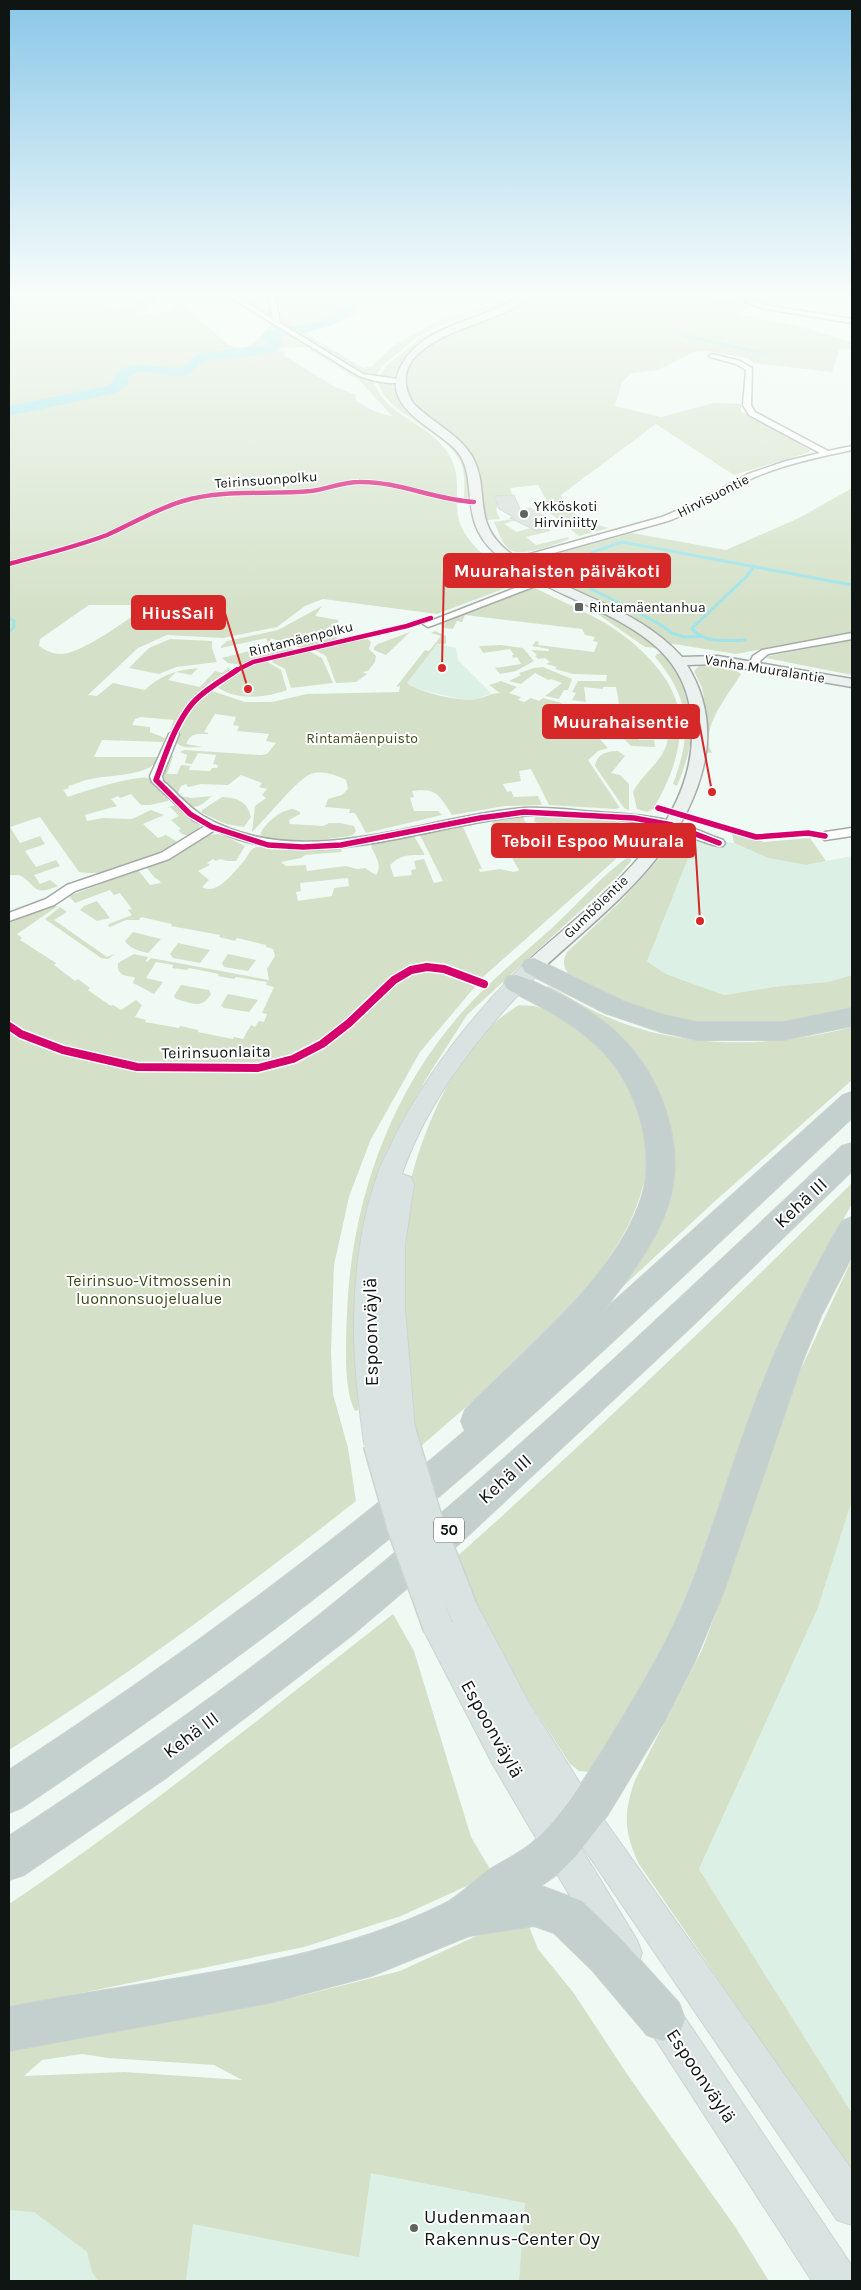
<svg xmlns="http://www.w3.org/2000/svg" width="861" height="2290" font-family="Karla,sans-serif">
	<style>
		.built { fill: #ddf0e6 }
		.green { fill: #d4e1c8; fill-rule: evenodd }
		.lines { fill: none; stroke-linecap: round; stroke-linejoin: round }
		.stream-far1 { stroke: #9ee4e9; stroke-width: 2.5 }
		.stream { stroke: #9ee4e9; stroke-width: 3 }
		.river { fill: #9ee4e9; fill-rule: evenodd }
		.building { fill: #d8dfda; stroke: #cbd2cd }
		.street-casing { stroke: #a4aba7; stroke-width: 3 }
		.secondary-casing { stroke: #a4aba7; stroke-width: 3 }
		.primary-casing { stroke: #ced3d0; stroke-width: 2 }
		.highway-casing { stroke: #ced3d0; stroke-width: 2 }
		.street { fill: #fdfefd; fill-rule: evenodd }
		.secondary { fill: #ebf1ef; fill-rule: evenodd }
		.primary { fill: #d9e3e1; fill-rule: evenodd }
		.highway { fill: #c3d0ce; fill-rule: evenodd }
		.primary-bridge-casing { stroke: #ced3d0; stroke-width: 32; stroke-linecap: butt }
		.primary-bridge { stroke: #d9e3e1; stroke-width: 29 }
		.cycleway-far2-casing { stroke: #fff; stroke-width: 6 }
		.cycleway-far1-casing { stroke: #fff; stroke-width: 8 }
		.cycleway-casing { stroke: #fff; stroke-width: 11 }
		.cycleway-far2 { stroke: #d6006c; stroke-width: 4.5 }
		.cycleway-far1 { stroke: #d6006c; stroke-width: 5.5 }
		.cycleway { stroke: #d6006c; stroke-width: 8 }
		.poi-dot { fill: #5d6561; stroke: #fff; stroke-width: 2 }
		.labels { text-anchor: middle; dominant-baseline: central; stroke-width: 4; stroke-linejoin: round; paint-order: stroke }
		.far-street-label { font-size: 14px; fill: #0e1512; stroke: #fff }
		.far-poi-label { font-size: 14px; fill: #0e1512; stroke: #fff; text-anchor: start }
		.far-park-label { font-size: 14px; fill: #3b4919; stroke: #fff }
		.shield { fill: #fff; stroke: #565b59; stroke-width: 1 }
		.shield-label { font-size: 15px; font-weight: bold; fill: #0e1512 }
		.street-label { font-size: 16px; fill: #0e1512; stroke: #fff }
		.park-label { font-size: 16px; fill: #3b4919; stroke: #fff }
		.near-street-label { font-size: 19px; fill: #0e1512; stroke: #fff }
		.near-poi-label { font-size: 19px; fill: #0e1512; stroke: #fff; text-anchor: start }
		.leader { fill: none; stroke: #d62828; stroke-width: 2 }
		.callout-dot { fill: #d62828; stroke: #fff; stroke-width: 2 }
		.callout { fill: #d62828; stroke: #d62828; stroke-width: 2 }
		.callout-label { font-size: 18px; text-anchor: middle; font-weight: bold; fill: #fff }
	</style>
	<rect width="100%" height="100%" fill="#effaf4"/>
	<path class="built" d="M437 644 456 648 458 660 491 693 478 699H461L417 689 407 683Z
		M696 838 734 843 768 858 806 865 852 856V975L828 982 780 986 724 995 666 974 646 960Z
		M852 1500V2113L699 1869 818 1608Z
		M176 2111 522 2181 632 2281H141Z
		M9 2193 87 2219 125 2281H9Z"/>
	<path class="green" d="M9 293H100L102 294 95 296 97 303C115 310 132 312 143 293H159L154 303 141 315 170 310 174 308 172 300 165 297V293H171L227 344C248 355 259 339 271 324L219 293H224L311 347 280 348 279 351 287 352 284 353 285 356 335 387 356 395V401C367 408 379 414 392 416L360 381 309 349H315L357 374 373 380C383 413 420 420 441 444 463 468 455 487 458 516 461 541 499 570 519 581V583L437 614 323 599 305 606 277 627 223 638 167 635 138 648 88 695 97 696 113 683 145 690C161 675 176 670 198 668L191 675 176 672 168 680 200 687 215 671 222 673 228 668 233 670 192 700 174 729 170 730 174 720 141 717 135 719 132 725 150 727V732L165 738 163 742 102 740 94 757H157L159 760C144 777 113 774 91 779 83 780 76 784 68 786L69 788 63 790 68 797C81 792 138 774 149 778 156 781 163 792 169 798L168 801 150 805H141L131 794 120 798 118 796 111 799 117 806 85 815 87 821 103 818 132 819 151 810 164 815 143 824 158 838 166 835 179 843C149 860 115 877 79 872L40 817 10 827 20 843 40 836 45 844 25 851 36 867 56 860 60 866 34 875 40 884 50 880 58 886C32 897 37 885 21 876 18 874 12 876 9 875ZM89 605H147C130 619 88 648 68 653 57 656 48 652 39 646L40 639Z
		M229 293H355L352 294 351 300 359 307 358 315C349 319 309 330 306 334L363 368 372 366 393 346 428 326 442 319 489 306 510 293H515L496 306 433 329 418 337 381 367 376 376 361 373Z
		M518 293H523L518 298 422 343 406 357 394 376H380L386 366 420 338 450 325 502 305Z
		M533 293H703C722 304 734 296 754 305L737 314 802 327 852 342V349L839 350 832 372 754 363 748 358 706 351 693 352 658 370 632 373 622 382 615 406 661 417 713 403 741 404V411L807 448 810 452 734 475 656 424 561 495 567 506 566 509 593 524 609 528 579 536 536 502 547 501 538 485 510 488 512 495 494 496 498 505 496 510 500 519 487 520C473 498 485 477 474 458 458 432 423 422 408 395 406 390 405 382 406 377 415 336 479 325 511 309 519 304 526 299 533 293Z
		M378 382 392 383C396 390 397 398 402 405 420 427 456 436 466 465 470 476 468 489 468 500L464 501C464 487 466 471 459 459 443 431 383 411 378 382Z
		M852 488V632L736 654 680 645 666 643 540 574 541 570 533 563 538 559 632 533 726 550 799 518Z
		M513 519 515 520 504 524 517 532 530 528 537 531 547 528 551 531 526 537 536 545 568 537 569 539C557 544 523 557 510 550 502 545 498 530 494 522Z
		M533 587C555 598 575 607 596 618 629 635 673 673 679 712 684 746 670 781 653 809L647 812 637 809 633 792C643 772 667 759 668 736L660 735 653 725 636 726 639 740H654L655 747 631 746 612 727 608 731 595 734 608 748 598 751 588 760 620 808 615 809 549 805 531 769 519 771 521 781 503 784 507 792 511 791 514 797 538 796 542 805 505 806 452 815C439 795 437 788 412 791L414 797 410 798 414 811H438L442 815 366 833 355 813H349L350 809 325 807 328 799 342 795 348 789 346 780C336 775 323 770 311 774 298 778 265 820 252 832L255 806 266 798 262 795 267 789 259 787 262 783 241 775 228 785 201 784 188 787 186 784 181 786 178 793 180 796 192 798 212 796C205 802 200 808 190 807L160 780 162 767 170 755 173 756 167 774H177L181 765 190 766 189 770 210 771 212 768H217L218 765 213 764 216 755 198 753 192 764 185 763 187 755 180 752 184 750 261 755 267 754 276 743 266 741 269 734 237 731 239 726 233 725 236 717 215 714 204 732 208 733V734C195 734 191 733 186 744L203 747C193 747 182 750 175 741 179 721 196 703 212 691L245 702H272L307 694 399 692 400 686 396 687 425 650 429 651 441 636 431 633 435 631 446 636V644H437L407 683C420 693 461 702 477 699 486 697 491 693 500 693L489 685 501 681 517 687 509 693 521 697 518 700 524 702 531 698 539 701 543 698 562 703 558 711 562 712 565 705H586L587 712 601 713V715H611L609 710H620L616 687H603V689L584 687 586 702 572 700 576 693 572 692 578 681H606L607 675 573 674 555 669 557 667 546 664 550 662 545 658 538 659 535 656 537 655 531 650 548 651 549 649 532 646 536 641 539 642 538 645 594 652 598 642 593 641 595 637 585 635 582 629 465 615 462 622 457 621 453 629 444 628 440 624 445 620Z
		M322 606 315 616 339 620 332 631 337 639 345 637 344 640 305 649 270 638 271 641 296 650 242 665 228 663 222 658 269 646 266 638 221 648V646L227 641 278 630Z
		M592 610C618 618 636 630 657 648L645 647Z
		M410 632 386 655 374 650V647L378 644Z
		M367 638 371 642 369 649 376 656 375 662 368 671 362 672 367 674 356 682 336 683 326 656 315 650Z
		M170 639 212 641V648L217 662 176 667 159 674 129 668 149 648Z
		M852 640V675L766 658 769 656Z
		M501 645 523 648 534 661 516 671 500 674 495 668 521 664 517 657 513 658 512 655H514L510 649 483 653 479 646Z
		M309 651 322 658 333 683 291 688 285 669 272 662 273 659Z
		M662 653C699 697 699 733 677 786L673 784C692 733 691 699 655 657L657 654Z
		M266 661 281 670 287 690C265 698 238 701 217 687L243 668Z
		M708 662 727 665 741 674C730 693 698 729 712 753L706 752 707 715 702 688 694 671 701 664Z
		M543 667 572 679 568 690H564L559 699 545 696 562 683 551 679 548 680 535 673 521 684 509 681 521 675 519 673 534 668Z
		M618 751 625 756 611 773 620 775 629 784V810L624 808 595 766C597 754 607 751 618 751Z
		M222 797C238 798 247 801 251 817L244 827 226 824 202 813V810Z
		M175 805 200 826C196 832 190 837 182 834L178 830 181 829 171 820 179 816 170 807Z
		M293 809 300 812V814L289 820 290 824 323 826 329 823H340L354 826 356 831 353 835C337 839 271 846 260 834 266 823 280 810 293 809Z
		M536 815 607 818 634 828 619 843 616 859 484 976 420 1052 370 1141 349 1197 334 1265 331 1352 333 1394 348 1448 356 1501C244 1589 130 1675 9 1750V919L43 907 58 906 17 934 22 938 20 940 56 963 54 965 75 981 78 979 90 988 88 990 111 1006 113 1005 121 1010 136 1000 142 1005 135 1017 146 1020 145 1022 179 1028 180 1026 198 1030V1032L233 1039 234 1037 243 1039 251 1025 255 1027 259 1021 264 1022 267 1014 262 1013 274 987 266 985 267 982 236 977 234 979 218 976 219 974 189 968 187 970 172 968 173 965 156 962 146 978 163 982 154 994 133 983 135 977C127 976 116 976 118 963L134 954 148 957 146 961 147 962 151 958 269 980 267 969 275 956 273 949 266 947V945L237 938 235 941 219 937 220 935 171 926 172 924 141 917 139 920H126L110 927 108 926 109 924 132 915 128 910 132 909 120 893 114 895 110 890 75 903 69 896 138 870 150 885 161 883 159 880 155 878 146 867 208 835 217 834 225 836 245 846 236 861H227L220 859 216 861 213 859 207 863 210 865 198 871 209 880 202 887C217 896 234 872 243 862 249 856 248 850 256 847L340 848 342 850 341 852 305 855 301 858 281 862 286 866 306 865 307 871 346 866 357 869 365 868 376 875C383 865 375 856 371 846L372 844 409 834 414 836 425 855C410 855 401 854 390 865L394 877 412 875 411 870 416 869 414 861 424 859 434 883 443 881 419 833 484 820 482 823 463 827 482 869H479L480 872 500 869 514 872 519 870 492 823 494 820 523 817 534 841 521 843 527 855 572 849 573 847 534 821ZM348 878 349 886 334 888 332 896 298 901 296 892 301 891 300 883Z
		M724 830 764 842 810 838 826 861 806 865 768 858 734 843 732 834Z
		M687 838H696L647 961 666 974 724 995 780 986 828 982 852 975V1009L804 1023 722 1027 647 1014 576 981C566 973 560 965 567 952L619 903 674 842Z
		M627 858 631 859V861L618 876 467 1015 426 1079 406 1117 361 1374 358 1410 355 1411C343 1389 346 1340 347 1314 351 1204 389 1093 464 1010 491 980 523 954 552 928 576 906 602 875 627 858Z
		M97 901 110 918 97 921 80 910 84 906Z
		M60 907 67 912 54 920 107 957 115 954 108 959 101 958 45 919Z
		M133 932 161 939 148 953C140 951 130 949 125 941Z
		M178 943 210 950 200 963 173 958 170 954Z
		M228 954 256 960 248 971 224 967 222 963Z
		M181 985 209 990 211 994C202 1010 192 1003 176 999L174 996Z
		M548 986C567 995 585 1008 605 1016 682 1050 772 1048 852 1027V1080L714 1202 617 1292 655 1233 639 1067 544 989Z
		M228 994 258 1000 249 1012 224 1008 221 1005Z
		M519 1005C525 1006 533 1005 538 1007 568 1019 603 1044 619 1072 632 1094 646 1119 649 1145 650 1153 647 1163 646 1171 631 1275 495 1381 420 1447L414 1429C411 1388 408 1348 405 1307 403 1289 400 1269 401 1250 402 1172 448 1046 519 1005Z
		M852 1183V1204L818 1264 762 1382 738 1449 715 1523 663 1653 623 1729 589 1772 579 1771 570 1764 516 1681 453 1560C590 1438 722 1312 852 1183Z
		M852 1259V1500L818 1608 699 1869 852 2113V2174L639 1864C624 1832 623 1814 635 1780L702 1650 733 1567 787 1399Z
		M393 1614 414 1651 471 1837 493 1874 401 1916 304 1947 9 2008V1904C142 1815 267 1712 393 1614Z
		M524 1914 538 1949 573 1992 629 2077 736 2228 769 2281H519L525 2203 371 2173 359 2257 193 2224 186 2281H98L92 2272 87 2252 34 2212 9 2210V2051L88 2031 288 1999 400 1971ZM82 2054 108 2058 214 2065 242 2080 124 2072 24 2076 42 2060Z"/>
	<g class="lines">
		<path class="stream-far1" d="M684 336 768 354"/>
		<path class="stream" d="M9 618 14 621V627L9 632
			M702 636 684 637 672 633 656 622 562 574 593 552 622 542 852 585
			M745 640C729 641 701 643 692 628L746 577 754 566"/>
		<path class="river" d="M330 293H343L356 306C339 332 304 331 277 337L282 343C276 359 225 358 209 360 198 361 195 374 184 376 165 379 143 364 128 378V384L116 393 9 416V406L106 386 113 382 115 374C136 356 157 369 181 368L198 353 263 346 268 344 262 337 267 331C288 326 330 326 342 307Z"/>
	</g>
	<path class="building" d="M514 495 521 511 530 508 546 517 541 518 554 526 537 531 510 518 513 517 499 509 494 496Z"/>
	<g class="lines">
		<g class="street-casing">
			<path id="street" d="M223 293H231L273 319 268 293H274L280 323 363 374 405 380C393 387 371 380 359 376Z
				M736 293C746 293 755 302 764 305L852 319V323L761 308 748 303Z
				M712 354 740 361 752 368 751 405 755 412 828 451 852 446V450C819 457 786 464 755 477 725 490 699 510 668 521L518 563H512V559L662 517 695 503 748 474 786 461 820 453 749 415 743 405 746 370 736 364 710 357 709 356Z
				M543 577 546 578V582L431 626 428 627 423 624Z
				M852 633V639L768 654 761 660 757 668 753 669 748 666 753 656 762 650Z
				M174 731 179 734 162 776 163 781C176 792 188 807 203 816 303 874 418 817 524 808 548 807 571 810 595 812 623 814 651 815 677 823 693 827 708 835 723 840L725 843 723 846C713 848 669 827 653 824 615 819 558 812 521 816 423 826 309 876 215 830L169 859 75 891 54 905 9 921V913L46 899 67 885 161 853 205 826 193 820 152 782 150 776 169 734Z
				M852 828V836L825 840 819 836 825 832Z"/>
		</g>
		<g class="secondary-casing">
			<path id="secondary" d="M522 293H532C524 303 512 309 501 314 467 329 380 348 413 403 432 423 462 435 474 460 489 491 473 520 504 548 557 594 633 602 682 657L718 656 852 679V687L718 664 687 665C705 694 711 726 705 759 687 852 606 910 541 970L534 972 527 970 525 966 527 962C599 897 704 825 691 715 688 684 673 659 648 640 601 604 540 592 495 553 455 518 482 474 453 447 431 426 381 406 400 368 423 321 485 323 522 293Z"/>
		</g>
		<g class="primary-casing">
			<path id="primary" d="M534 959 541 961 544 966 541 971C484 1029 429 1096 402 1174L411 1177 414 1184 405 1245V1308L415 1431 411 1440 401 1444 392 1441 388 1452 378 1456 368 1452 364 1443C359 1405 354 1368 354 1330 354 1277 360 1223 378 1173 383 1159 391 1146 397 1132 431 1067 475 1012 527 961Z
				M464 1596 475 1601 528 1701 595 1807 852 2170V2225L837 2220 559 1812 637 1940 642 1953 637 1966 624 1971 611 1966 492 1763 422 1627 427 1616 438 1611 449 1616 453 1623 448 1612 453 1601Z
				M658 1991 671 1997 852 2266V2281H812L645 2023 639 2010 645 1997Z"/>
		</g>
		<g class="highway-casing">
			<path id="highway" d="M534 958 623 1001 664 1015 697 1022H783L852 1008V1026L783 1040H697L661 1032 605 1013 525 972 522 966 525 960Z
				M516 975C531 979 544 987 557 993 580 1005 602 1018 620 1036 660 1075 684 1139 671 1195 661 1236 628 1280 602 1312L843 1095 852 1092V1118C695 1264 540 1415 374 1551 261 1643 143 1726 23 1807L9 1813V1770C168 1666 321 1554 465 1431L461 1421 465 1410C523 1350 617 1277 642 1196 649 1173 647 1148 642 1126 624 1050 572 1022 507 989L504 983 507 977Z
				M852 1143V1171L691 1327 459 1544 351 1636 259 1707 166 1778 24 1875 9 1880V1836C118 1764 226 1690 328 1608 507 1463 674 1304 842 1146Z
				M852 1217V1256L821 1316 803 1360 724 1591 694 1663 664 1722 607 1816 576 1856 559 1873 541 1886 582 1901 622 1940 679 2003 685 2019 679 2035 663 2041 647 2035 592 1970 554 1933 534 1926 469 1936 371 1976 269 2003 9 2051V2007C152 1978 312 1969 444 1904 461 1895 473 1881 489 1870 503 1861 519 1854 532 1843 562 1817 583 1781 604 1748 630 1705 657 1662 678 1616 708 1549 727 1477 753 1408 777 1343 807 1281 842 1221Z"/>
		</g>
		<use href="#street" class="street"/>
		<use href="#secondary" class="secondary"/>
		<use href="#primary" class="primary"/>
		<use href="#highway" class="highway"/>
		<g class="primary-bridge-casing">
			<path id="primary-bridge" d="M401 1431 426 1515 464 1612
				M378 1443 402 1527 438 1627"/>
		</g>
		<use href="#primary-bridge" class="primary-bridge"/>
		<g class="cycleway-far2-casing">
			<path id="cycleway-far2" d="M9 564C42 555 75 547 107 535 132 524 156 509 183 501 225 489 267 495 311 491 327 489 342 482 359 482 398 481 435 500 474 502
				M235 671 253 662 407 626 431 618"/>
		</g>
		<g class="cycleway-far1-casing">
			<path id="cycleway-far1" d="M237 670C221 681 199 693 188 709 173 730 165 756 156 780L190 814 212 827 268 845 303 847 341 845 480 818 524 812 634 818 672 825 719 843
				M658 808 756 837 808 833 825 836"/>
		</g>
		<g class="cycleway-casing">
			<path id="cycleway" d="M9 1026 21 1034 63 1050 137 1067 258 1068 293 1059 322 1044 349 1023 394 980 411 970 427 967 444 969 484 984"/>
		</g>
		<use href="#cycleway-far2" class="cycleway-far2"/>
		<use href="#cycleway-far1" class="cycleway-far1"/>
		<use href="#cycleway" class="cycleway"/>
	</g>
	<linearGradient id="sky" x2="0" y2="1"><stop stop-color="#8ac7e8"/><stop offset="0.48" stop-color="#f8fdfa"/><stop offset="1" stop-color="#f8fdfa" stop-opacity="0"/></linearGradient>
	<rect width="861" height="614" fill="url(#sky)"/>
	<g class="poi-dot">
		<circle cx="524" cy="514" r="5"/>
		<rect x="574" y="602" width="10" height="10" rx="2.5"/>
		<circle cx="414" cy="2228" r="5"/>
	</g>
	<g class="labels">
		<g class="far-street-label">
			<text transform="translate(266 480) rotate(-4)">Teirinsuonpolku</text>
			<text transform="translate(713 496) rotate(-27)">Hirvisuontie</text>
			<text transform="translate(301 639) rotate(-14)">Rintamäenpolku</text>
			<text transform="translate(765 669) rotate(9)">Vanha Muuralantie</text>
			<text transform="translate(596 907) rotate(-44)">Gumbölentie</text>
		</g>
		<g class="far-poi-label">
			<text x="534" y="506">Ykköskoti<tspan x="534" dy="16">Hirviniitty</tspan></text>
			<text x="589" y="607">Rintamäentanhua</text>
		</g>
		<g class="far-park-label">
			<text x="362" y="738">Rintamäenpuisto</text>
		</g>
		<rect class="shield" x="434" y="1517.5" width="30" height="25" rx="4"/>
		<g class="shield-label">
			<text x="449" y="1530">50</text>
		</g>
		<g class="street-label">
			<text transform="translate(216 1052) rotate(-1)">Teirinsuonlaita</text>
		</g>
		<g class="park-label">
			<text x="149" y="1280">Teirinsuo-Vitmossenin<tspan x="149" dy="18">luonnonsuojelualue</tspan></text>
		</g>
		<g class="near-street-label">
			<text transform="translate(801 1203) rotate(-43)">Kehä III</text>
			<text transform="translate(371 1332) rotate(-91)">Espoonväylä</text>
			<text transform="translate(505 1479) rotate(-42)">Kehä III</text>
			<text transform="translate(492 1729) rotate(61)">Espoonväylä</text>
			<text transform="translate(191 1735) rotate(-37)">Kehä III</text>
			<text transform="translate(701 2076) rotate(56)">Espoonväylä</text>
		</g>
		<g class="near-poi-label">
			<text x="424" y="2217">Uudenmaan<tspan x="424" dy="22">Rakennus-Center Oy</tspan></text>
		</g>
	</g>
	<path class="leader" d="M442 668L444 570M248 689L225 613M712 792L699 722M700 921L695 841"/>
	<g class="callout-dot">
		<circle cx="442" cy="668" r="5"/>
		<circle cx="248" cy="689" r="5"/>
		<circle cx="712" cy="792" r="5"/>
		<circle cx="700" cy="921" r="5"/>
	</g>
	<g class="callout">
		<rect x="444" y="554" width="226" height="33" rx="5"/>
		<rect x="132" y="596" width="93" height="33" rx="5"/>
		<rect x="543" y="705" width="156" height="33" rx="5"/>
		<rect x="492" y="824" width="203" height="33" rx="5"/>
	</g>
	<g class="callout-label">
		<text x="557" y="577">Muurahaisten päiväkoti</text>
		<text x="178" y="619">HiusSali</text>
		<text x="621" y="728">Muurahaisentie</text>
		<text x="593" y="847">Teboil Espoo Muurala</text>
	</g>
	<rect width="861" height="2290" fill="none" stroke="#0e1512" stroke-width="20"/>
</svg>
